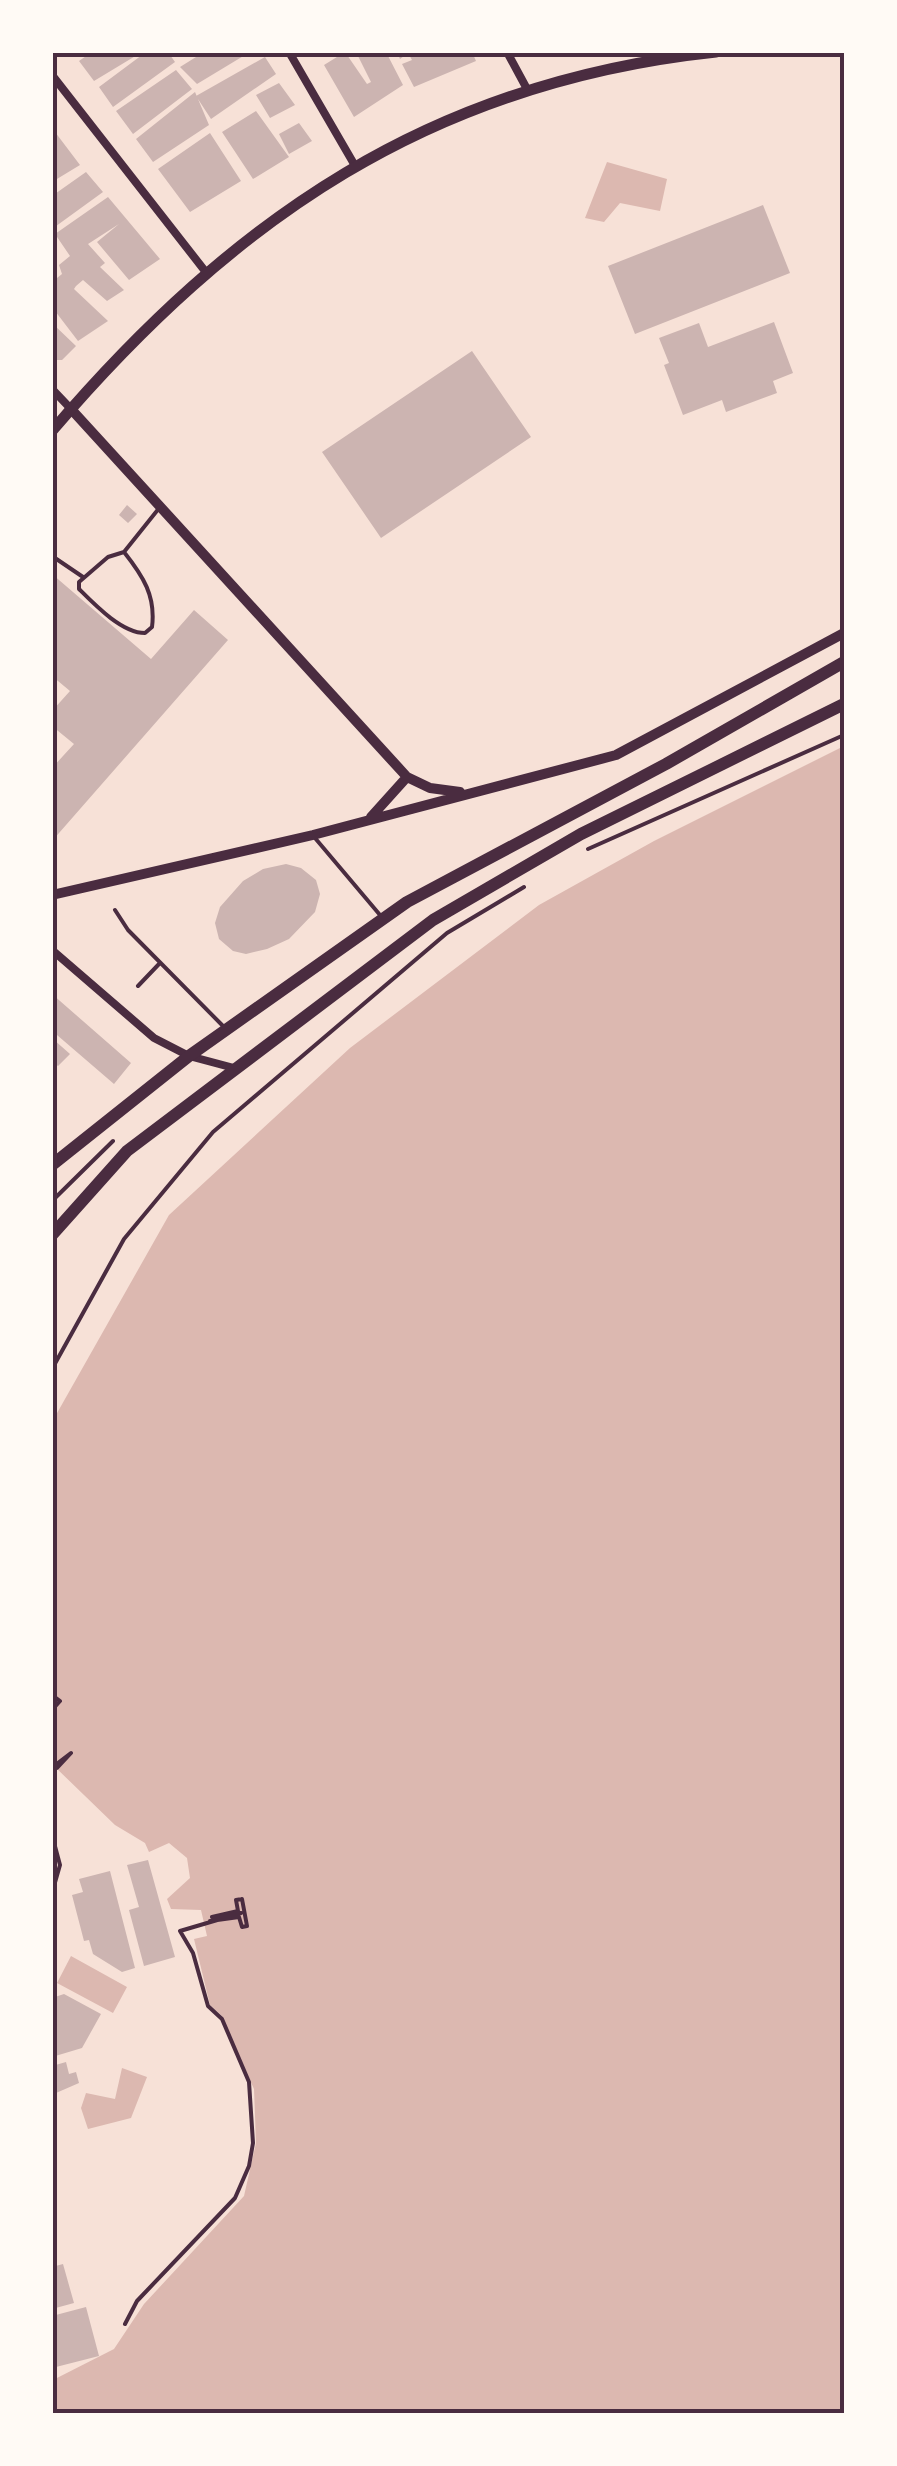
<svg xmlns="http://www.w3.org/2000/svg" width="897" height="2466" font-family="Manrope,sans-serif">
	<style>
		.water { fill: #dcb8b0 }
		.building { fill: #ccb4b1 }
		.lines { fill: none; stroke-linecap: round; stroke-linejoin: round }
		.path { stroke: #4a2c40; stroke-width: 4 }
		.service { stroke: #4a2c40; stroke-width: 4 }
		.minor { stroke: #4a2c40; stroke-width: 8 }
		.tertiary { stroke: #4a2c40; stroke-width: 10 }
		.secondary { stroke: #4a2c40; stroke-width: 11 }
		.trunk { stroke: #4a2c40; stroke-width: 12 }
		.neatline { fill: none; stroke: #4a2c40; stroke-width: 4 }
	</style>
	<rect width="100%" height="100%" fill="#f7e1d7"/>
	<path class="water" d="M607 162 667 179 660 211 620 203 604 222 585 218Z
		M844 746V2413H53V2380L114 2349 144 2304 244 2196 256 2143 254 2089 221 2015 210 2005 194 1939 207 1936 201 1910 171 1909 167 1899 190 1878 187 1858 169 1843 149 1852 145 1843 115 1825 53 1765 52 1422 169 1215 350 1048 539 905 654 841Z
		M71 1956 127 1987 113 2013 57 1983Z
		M122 2068 147 2077 131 2118 88 2129 81 2108 86 2093 115 2099Z"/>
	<path class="building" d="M92 52H142L94 81 79 61Z
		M146 52H168L175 62 113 107 99 87Z
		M204 52H250L197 84 180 67Z
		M345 52 367 84 371 82 356 52H386L403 85 354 117 324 65Z
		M397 52H472L476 61 414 87 402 64 412 60 408 53 400 59Z
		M265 57 276 74 211 119 196 96Z
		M176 70 192 89 133 134 116 111Z
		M279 83 295 105 270 118 256 95Z
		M195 92 209 125 153 162 136 139Z
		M256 111 289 157 253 179 222 132Z
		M299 123 312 141 289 154 279 134Z
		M52 128 80 165 52 182Z
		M210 133 241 181 190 212 158 169Z
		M86 172 103 192 52 229V196Z
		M108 197 160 259 129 280 97 242 119 224 88 244 105 263 100 267 124 290 107 301 83 280 76 286 74 289 108 321 78 341 52 307V282L62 274 59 265 70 256 55 234Z
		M763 205 790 273 635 334 608 266Z
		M774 322 793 373 773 381 777 393 726 412 722 400 683 415 664 365 669 363 659 338 699 323 708 347Z
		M52 323 76 346 62 360H52Z
		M472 351 531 437 381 538 322 452Z
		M127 505 137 514 128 523 119 515Z
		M52 574 151 659 194 610 228 640 52 841V768L74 744 52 726V711L70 691 52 676Z
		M286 864 301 868 316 880 320 894 315 912 289 939 267 949 246 954 233 951 219 939 215 923 220 907 243 881 263 869Z
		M52 994 131 1063 114 1084 57 1035 53 1039 70 1054 58 1066 52 1061Z
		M148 1860 175 1957 144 1966 129 1910 139 1907 127 1865Z
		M110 1871 135 1968 122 1972 93 1954 89 1940 84 1941 72 1895 83 1892 79 1879Z
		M64 1994 101 2014 82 2048 52 2057V1998Z
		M66 2062 69 2074 76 2072 79 2083 56 2093 52 2066Z
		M63 2264 74 2303 52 2309V2267Z
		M86 2307 99 2356 52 2368V2316Z"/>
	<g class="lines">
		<path class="path" d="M588 849 844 735
			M52 1201 113 1141
			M52 1369 124 1239 213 1132 447 933 524 887
			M52 1702 56 1698 60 1701 52 1710
			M54 1766 71 1753 57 1768
			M212 1917 238 1911 236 1900 242 1899
			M210 1921 239 1917 242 1927 247 1926 242 1899
			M125 2324 137 2301 235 2198 249 2166 253 2143 249 2082 222 2019 208 2006 193 1953 180 1931 241 1913"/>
		<path class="service" d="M124 552C143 576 156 596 152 627L145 633C122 633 95 605 79 589V582L108 557 124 552 160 507
			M52 556 83 577
			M315 838 380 915
			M115 910 128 930 223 1026
			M138 986 159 964
			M52 1835 60 1865 52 1893
			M52 1928V1954"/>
		<path class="minor" d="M289 52 354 164
			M507 52 527 89
			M52 75 205 271
			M52 389 71 409
			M52 950 154 1038 189 1056 234 1068"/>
		<path class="tertiary" d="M71 409 407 777 430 788 460 792
			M371 817 407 777
			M52 895 313 835 616 755 844 633"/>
		<path class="secondary" d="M52 431C234 218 431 82 716 52"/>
		<path class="trunk" d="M52 1165 189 1056 407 902 666 764 844 662
			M52 1235 127 1151 433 920 581 834 844 704"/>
	</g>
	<rect width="897" height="2466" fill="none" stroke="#fffaf5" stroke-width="110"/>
	<rect x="55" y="55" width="787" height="2356" class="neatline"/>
</svg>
